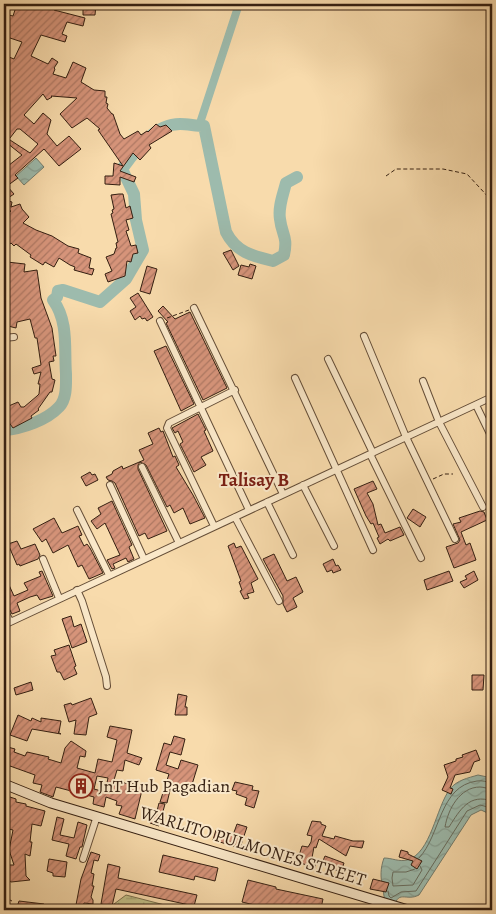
<svg xmlns="http://www.w3.org/2000/svg" width="496" height="914" font-family="Alegreya,serif">
	<style>
		.wetland { fill: url(#wetland-marsh); stroke: #7a6f4c }
		.water { fill: url(#water-waves); stroke: #737d6f }
		.lines { fill: none; stroke-linecap: round; stroke-linejoin: round }
		.shore { stroke: #686d5f; stroke-width: 1 }
		.canal { stroke: #9dbbad; stroke-width: 8 }
		.river { stroke: #9dbbad; stroke-width: 12 }
		.building { fill: url(#building-hatch); stroke: #341f11; fill-rule: evenodd }
		.street-casing { stroke: #654e38; stroke-width: 8 }
		.secondary-casing { stroke: #341f11; stroke-width: 11 }
		.path { stroke: #341f11; stroke-width: 1; stroke-dasharray: 4 2.5; stroke-linecap: butt }
		.street { stroke: #fae8c9; stroke-width: 6 }
		.secondary { stroke: #fae8c9; stroke-width: 9 }
		.labels { text-anchor: middle; dominant-baseline: central; stroke-width: 4; stroke-linejoin: round; paint-order: stroke }
		.poi-label { font-size: 18px; fill: #341f11; stroke: #fae8c9; text-anchor: start }
		.street-label { font-size: 18px; fill: #341f11; stroke: #fae8c9 }
		.neighbourhood-label { font-size: 19px; font-weight: bold; fill: #7a1f14; stroke: #fae8c9 }
	</style>
	<defs>
		<pattern id="wetland-marsh" width="20" height="14" patternUnits="userSpaceOnUse" patternTransform="scale(1.25)"><rect width="20" height="14" fill="#c1bf87"/><path d="M1 5h8M5 5V1M11 12h8M15 12V8" fill="none" stroke="#a6a474"/></pattern>
		<pattern id="water-waves" width="16" height="10" patternUnits="userSpaceOnUse" patternTransform="scale(1.25)"><rect width="16" height="10" fill="#9dbbad"/><path d="M0 5q4-4 8 0t8 0" fill="none" stroke="#88a094"/></pattern>
		<pattern id="building-hatch" width="6" height="6" patternUnits="userSpaceOnUse" patternTransform="scale(1.25)"><rect width="6" height="6" fill="#d6947a"/><path d="M-1 1l2-2M0 6l6-6M5 7l2-2" fill="none" stroke="#ae7863"/></pattern>
	</defs>
	<rect width="100%" height="100%" fill="#f8dbac"/>
	<filter id="stains"><feTurbulence type="fractalNoise" baseFrequency=".004" numOctaves="4"/><feColorMatrix values="0 0 0 0 .2 0 0 0 0 .09 0 0 0 0 .02 0 0 0 .5 -.17"/></filter>
	<radialGradient id="worn" r=".72"><stop offset=".6" stop-color="#630" stop-opacity="0"/><stop offset="1" stop-color="#630" stop-opacity=".3"/></radialGradient>
	<path class="wetland" d="M126 895 184 910H106Z"/>
	<path class="water" d="M36 158 44 167 24 185 16 176Z
		M478 775 492 778V815L481 810 471 815 419 895C406 902 397 888 394 910H384C387 891 376 880 384 858 392 858 399 862 407 860 431 854 436 807 450 789 457 780 468 778 478 775Z"/>
	<g class="lines">
		<path class="shore" d="M492 789C488 789 484 787 480 787 460 787 448 809 445 827H449C460 810 469 793 492 801
			M419 858C441 835 439 786 477 781 482 780 487 782 492 783
			M415 869 406 872H393L392 878 393 886 413 885 422 870 420 866
			M388 891 389 896 391 898 401 892 416 891 467 811 480 805 492 808"/>
		<path class="canal" d="M199 126 239 4"/>
		<path class="river" d="M4 430C22 429 47 420 59 407 67 399 66 384 66 374 64 349 69 322 53 300L57 297 58 291 63 290 100 302 126 279 143 250 136 220 134 194 122 169C136 150 154 124 180 124 188 124 196 126 204 126L226 232C236 252 252 256 273 261L284 255C288 236 282 236 280 219 278 207 283 195 286 183L297 177"/>
	</g>
	<path class="building" d="M17 4H55L54 10 85 18 83 26 67 22 62 34 67 36 65 42 41 35 31 56 48 64 52 58 58 62 54 68 55 69 53 74 66 78 73 62 86 68 81 82 94 90 105 91V97H107L106 103 108 104 107 108 112 114H113L120 134 124 139 138 131 141 135 147 131 148 132 156 124 160 127 166 125 172 131 149 145 151 148 140 160 133 153 120 171 136 177 134 182 120 177V185L105 184V176H113L114 163 123 166 98 130 100 129 87 118 72 128 60 114 77 98 51 96 52 97 47 100 43 94 24 115 34 124 43 113 51 120 47 134 57 146 69 136 81 149 59 166 44 149 15 175 18 178 7 186 14 194 5 200 12 202 11 207 20 204 22 209 29 217 23 223 36 230 52 236 68 246 79 249 78 253 91 258 89 268 94 269 92 275 74 270 75 267 70 265 59 258 54 267 45 262 43 265 30 257 31 255 16 244 14 246 11 243 4 249V221L6 215 11 211 4 209V169L22 155 7 143 10 140 30 153 38 144 20 129H17L10 138 4 133V55L14 59 22 42 4 36V14L13 16Z
		M83 4H96L95 15H83Z
		M119 194H123L126 208 130 206 133 218 126 220 129 230 126 231 131 246 136 245 138 253 133 254 131 262 127 261 125 276 108 282 105 274 112 271 106 257 114 254 116 248H117L116 243 118 242 111 214 113 213 112 210 114 209 111 195Z
		M231 250 239 266 233 270 223 253Z
		M7 262 25 264 24 272 37 270 41 298 52 328 56 356H53L54 361 49 362 52 379 55 380 52 392H50L38 409 39 410 31 416 32 418 13 428 5 417 8 416 4 408 18 402 21 407H24L37 396 39 394 40 384H38L41 372 34 374 32 368 41 365 37 338H35L30 319 17 322 16 328 4 325V263Z
		M250 264 256 266 252 279 238 275 241 265 249 267Z
		M147 266 157 269 150 294 140 291Z
		M138 293 153 317 147 321 145 318 142 319 140 316 135 320 130 311 136 307 130 298Z
		M163 306 175 319 190 312 227 388 203 400 166 323 168 322 158 311Z
		M166 346 194 404 181 411 154 351Z
		M198 414 206 430 204 431 213 451 201 457 206 465 194 472 180 444 183 442 178 431 175 433 172 428Z
		M159 428 161 432 163 431 173 457 175 456 179 465 176 467 193 495 205 518 190 524 183 508 174 513 170 505 167 507 146 465 140 462 138 465V469L167 531 148 539 145 533 139 536 115 483 112 481 108 480 106 477 112 474 113 471 122 466 123 469 144 460 139 450 153 444 148 433Z
		M90 472 92 475 95 474 98 480 86 486 81 477Z
		M373 481 377 489 367 493 373 504 378 525 381 524 385 533 400 527 404 535 390 541 388 539 380 544 377 538 379 537 373 523 371 524 366 516 354 489Z
		M112 501 132 545 129 547 134 559 128 562 126 558 113 564 115 568 112 569 107 560 120 555 105 523 97 529 91 521 101 514 98 508Z
		M413 509 426 517 420 527 407 518Z
		M480 511 484 512 487 520 461 532 466 545 470 543 476 560 454 568 446 547 458 543 460 540 453 524 461 522 459 518Z
		M54 518 62 533 78 526 82 535 79 536 84 546 87 544 90 548 103 573 89 579 82 565 78 567 68 545 53 553 46 539 42 542 33 529Z
		M17 541 21 549 35 544 40 555 38 559 20 566 19 564 17 565 8 544Z
		M234 543 236 548 241 546 258 579 251 583 254 592 247 594 249 598 244 599 240 591 242 590 239 582 241 581 228 546Z
		M274 554 287 581 296 577 303 592 293 598 297 607 287 612 283 604V596L263 559Z
		M333 559 336 566 338 565 341 570 333 573 332 570 327 572 323 564Z
		M42 571 53 596 40 600 37 595 30 597 17 603 20 611 12 614 4 599V574L14 596 28 590 24 583 41 576 39 572Z
		M449 571 453 581 427 590 424 580Z
		M474 571 478 580 464 588 460 582 467 579 465 576Z
		M71 616 74 627 81 624 87 642 72 648 62 619Z
		M69 645 76 666 74 667 77 674 64 680 60 672H57L51 656 56 655 54 650Z
		M472 675H484L483 690H472Z
		M31 682 33 690 16 695 14 688Z
		M178 694 187 696 185 707H187V715H175Z
		M91 698 97 714 89 717 86 735 74 734 76 720 69 722 64 705 71 703 72 705Z
		M18 715 31 721 32 718 41 722V718L61 721 59 732H58L61 734 32 729 27 741 10 735Z
		M110 726 132 730 127 753 142 758 139 765 125 760 123 771 117 770 114 780 132 785 133 783 143 786 135 819 119 814 122 806 116 805 117 801 106 797 104 807 93 804 94 797 56 787 53 797 40 792 42 785 33 783 35 775 10 766 9 769 4 768V746L15 749 14 752 25 756 27 752 49 757 48 759 61 763 65 748 71 741 86 751 85 757 80 756 77 768 95 773 98 759 112 762 117 740 107 737ZM97 776 108 778 105 792 94 789Z
		M174 736 185 739 181 755 170 752 166 765 178 769 181 760 198 765 190 791 171 786 167 803 160 802 169 774 156 770 164 743 171 745Z
		M476 750 480 760 474 762 470 772 455 775 450 788 453 789 451 794 442 790 448 777 444 765 456 761V759L463 757 462 755Z
		M235 782 253 786 252 790 259 791 254 808 245 805 247 798 236 794 237 791 232 790Z
		M7 796 16 799V802L26 804V806L45 811 41 826 32 824 30 842H32L30 856 25 854 26 876 30 880 11 882 4 878V865H14L9 850 13 830 4 828 6 821 4 820 7 805 5 804Z
		M159 803 165 804 159 826 150 823 153 814 156 815Z
		M57 817 64 819 60 835 74 838 78 822 87 825 82 847H80L76 859 66 856 69 844 52 840Z
		M312 821 321 822V824L326 826 322 836 334 839 335 836 353 841H364L362 848 350 846 346 856 319 839 316 848 314 847 311 863 316 864 314 870 306 868 307 865 297 862 302 846 308 847 311 842 312 836 307 835Z
		M237 824 247 827 240 848 213 840 216 830 233 835Z
		M401 850 408 852V854L422 861 417 869 411 865 413 861 399 857Z
		M91 852 100 855 98 861 94 860 91 873 94 874 92 886H94L91 897 93 900V904L84 903 82 910H75L81 879Z
		M163 855 218 868 215 881 195 876 194 880 159 872Z
		M325 856 344 863 341 872 329 868 330 866 322 863Z
		M49 859 67 862 65 877 53 876V873L47 871Z
		M108 864 120 867 118 878 197 895 194 906 116 889 112 906 101 904Z
		M373 879 389 883 386 892 370 889Z
		M248 880 276 887V889L323 899 321 908 317 907 316 910H283L271 908V909L242 902Z
		M19 901 44 904 43 910H16Z"/>
	<g class="lines">
		<g class="street-casing">
			<path id="street" d="M194 308 283 494
				M160 321 249 510
				M364 336 406 437 455 539
				M4 338 14 337
				M328 359 373 453
				M295 378 373 550
				M423 381 439 422 483 507
				M476 405 492 438
				M370 454 421 558
				M142 467 179 543
				M110 485 144 559
				M303 485 334 546
				M267 502 293 555
				M77 510 109 575
				M235 517 279 601
				M214 526 167 428 169 423 235 390
				M43 559 59 598
				M77 590 82 601 106 677 107 686
				M4 609 10 621
				M4 625 492 397
				M83 859 97 816"/>
		</g>
		<g class="secondary-casing">
			<path id="secondary" d="M4 784 51 803 408 910"/>
		</g>
		<path class="path" d="M386 176 396 169H443L467 174 492 201
			M167 318 189 310
			M433 479 444 474H453
			M4 897 12 901"/>
		<use href="#street" class="street"/>
		<use href="#secondary" class="secondary"/>
	</g>
	<defs>
		<g id="building-ring" transform="scale(1.25)"><circle r="9.5" fill="#fae8c9" stroke="#8f2418" stroke-width="1.5"/><path d="M-4-6H4V6H1V3H-1V6H-4ZM-2.5-4.3h1.7v1.8h-1.7ZM.8-4.3h1.7v1.8H.8ZM-2.5-1h1.7V.8h-1.7ZM.8-1h1.7V.8H.8Z" fill="#8f2418"/></g>
	</defs>
	<g fill-rule="evenodd">
		<use href="#building-ring" x="81" y="786"/>
	</g>
	<g class="labels">
		<g class="poi-label">
			<text x="98" y="786">JnT Hub Pagadian</text>
		</g>
		<g class="street-label">
			<text transform="translate(253 846) rotate(17)">WARLITO PULMONES STREET</text>
		</g>
		<g class="neighbourhood-label">
			<text x="254" y="480">Talisay B</text>
		</g>
	</g>
	<rect width="496" height="914" fill="none" stroke="#f8dbac" stroke-width="20"/>
	<rect x="5" y="5" width="486" height="904" fill="none" stroke="#341f11" stroke-width="2.5"/>
	<rect x="10" y="10" width="476" height="894" fill="none" stroke="#341f11"/>
	<rect width="100%" height="100%" filter="url(#stains)"/>
	<rect width="100%" height="100%" fill="url(#worn)"/>
</svg>
